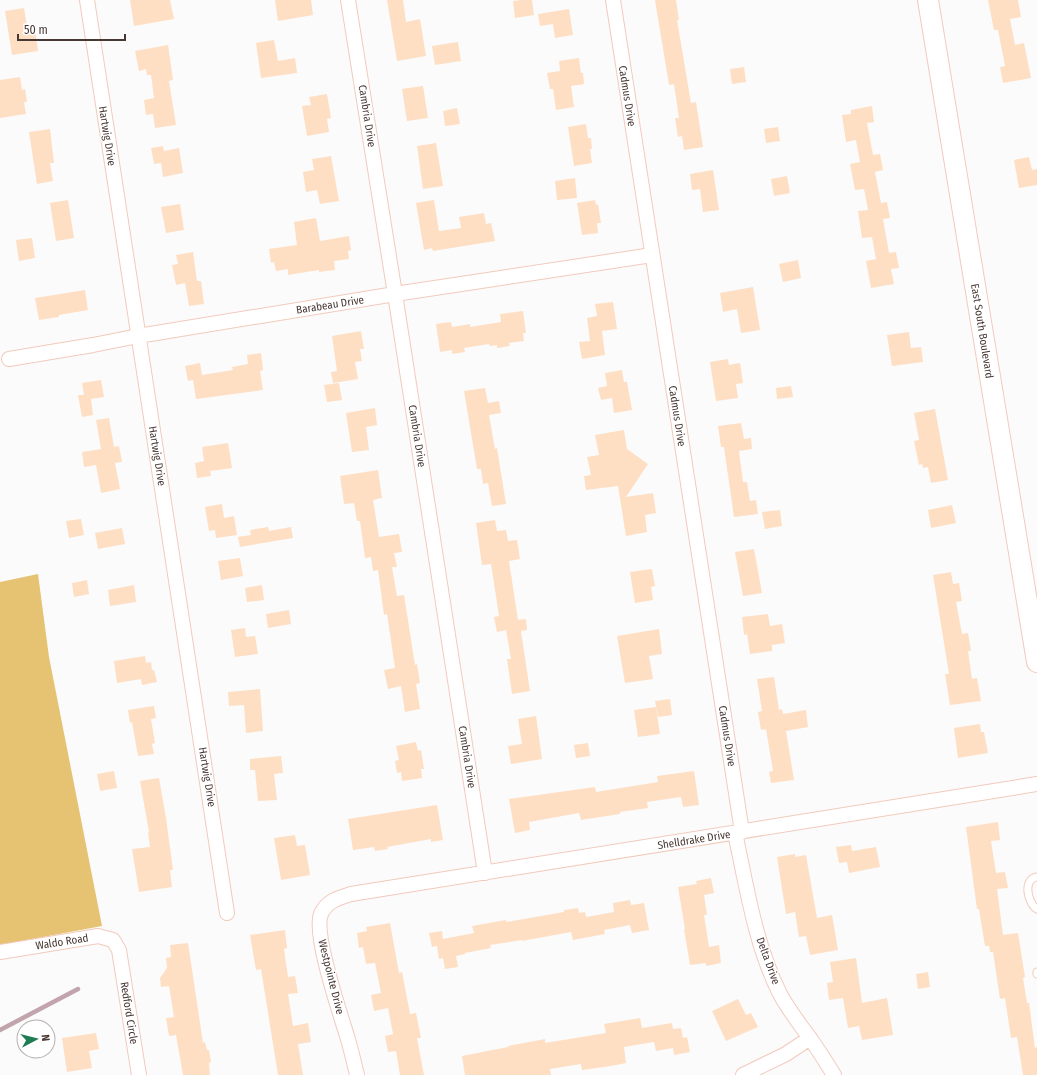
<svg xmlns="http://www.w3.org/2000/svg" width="1037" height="1075" font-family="'Fira Sans Condensed',sans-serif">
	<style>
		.forest { fill: #e5c372 }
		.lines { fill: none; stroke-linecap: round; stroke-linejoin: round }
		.stream { stroke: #c2a4ad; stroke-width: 4.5 }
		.building { fill: #fedfc4 }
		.lane-casing { stroke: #f2cabc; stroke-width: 9 }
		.street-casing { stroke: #f2cabc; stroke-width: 16 }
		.secondary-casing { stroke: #f2cabc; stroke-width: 22 }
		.lane { stroke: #fff; stroke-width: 7 }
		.street { stroke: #fff; stroke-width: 14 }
		.secondary { stroke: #fff; stroke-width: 20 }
		.labels { text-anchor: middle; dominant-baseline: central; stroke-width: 3; stroke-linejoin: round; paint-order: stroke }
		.street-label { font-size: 11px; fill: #483833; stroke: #fff }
	</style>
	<rect width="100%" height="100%" fill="#fbfbfb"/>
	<path class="forest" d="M38 574 49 657 102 926 0 945V582Z"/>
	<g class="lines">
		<path class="stream" d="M0 1030 78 989"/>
	</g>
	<path class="building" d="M130 0H170L174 19 134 26Z
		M275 0H311L313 15 278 21Z
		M387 0H403L406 22 420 19 426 56 397 61Z
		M521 0H532L534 15 515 18 513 1Z
		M655 0H676L679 20H677L691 103 696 102 703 147 684 150 682 136 678 137 675 118H679L674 84 669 85Z
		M988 0H1018L1021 17 1010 19 1015 45 1024 43 1031 78 1003 83 1000 67 1005 66 998 30H994Z
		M24 8 28 32 35 31 38 51 12 55 5 11Z
		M569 9 573 35 555 38 553 24 540 26 538 14Z
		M274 40 278 61 295 58 297 73 261 78 256 43Z
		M458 42 461 61 435 65 432 46Z
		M168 45 173 80 169 81 176 125 155 128 153 114 146 115 144 100 154 98 151 75H147L146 69 139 71 135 51Z
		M579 58 581 73H583L584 84 571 86 574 107 556 110 553 89H550L547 73 560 71 559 61Z
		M744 67 746 82 732 84 730 69Z
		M20 77 22 90 25 89 27 102H24L26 114 0 118V80Z
		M423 86 428 118 407 121 402 89Z
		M327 94 331 118 327 119 329 132 307 136 302 106 311 105 309 97Z
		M872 106 874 122 867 123 873 155 880 154 883 170 875 172 881 203 887 202 890 218 883 219 889 253 896 252 899 268 891 269 894 284 871 288 866 261 876 259 872 237 862 238 858 211 868 210 864 189 855 190 850 164 860 162 856 140 846 142 842 115 851 114V110Z
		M457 108 460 124 445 126 443 111Z
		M586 124 588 138H591L592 149H590L592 163 574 166 568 127Z
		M778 127 780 141 766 143 764 129Z
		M50 129 54 163H50L53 181 37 184 29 132Z
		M436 143 443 186 423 189 417 146Z
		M163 146 164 151 179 148 183 173 163 177 161 163 154 164 151 148Z
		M331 156 339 201 320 204 317 190 306 192 303 172 314 170 312 159Z
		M1029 157 1032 170 1037 169V185L1019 188 1014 160Z
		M713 170 719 210 703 212 700 189 692 190 690 174Z
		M787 176 790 193 774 196 771 179Z
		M575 178 577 198 557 200 555 181Z
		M68 200 74 238 56 241 50 203Z
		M434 200 439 231 461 228 459 217 484 213 486 224 491 223 495 241 433 251 432 248 424 250 416 203Z
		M595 200 596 205 598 204 601 223H597L598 233 582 235 577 203Z
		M180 204 184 230 166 233 161 207Z
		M316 218 320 241 349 236 351 250 348 251 349 259 334 261 335 270 319 272V270L288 275V269L276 271 274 262 271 263 269 249 297 245 294 222Z
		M32 238 35 258 19 261 16 240Z
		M193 252 197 281H201L204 304 189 306 185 283 176 285 172 265 178 264 176 255Z
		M798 260 801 278 783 282 779 264Z
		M753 287 760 330 741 333 737 309 723 312 720 293Z
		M85 290 88 310 59 315V317L39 320 35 298Z
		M613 302 617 329 602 331 605 355 582 359 579 342 590 341 587 318 597 316 595 304Z
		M523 311 526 333H523L524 341 509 343 510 346 497 348V345L490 346 489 344 464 348 465 352 452 354V350L440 352 436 324 451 322 452 327 470 324V327L501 322 500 314Z
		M361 331 364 349H360L362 361 355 362 358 379 333 383 331 372 337 371 332 336Z
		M909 332 911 348 921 347 923 362 892 366 887 335Z
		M261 353 263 370 260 371 263 390 196 399 193 380 188 381 185 366 200 363 202 375 233 370 232 367 248 364 247 355Z
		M728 359 729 365 740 363 743 383 736 384 738 398 716 401 710 362Z
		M622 370 624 382H627L632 410 614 413 612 398 601 400 598 388 607 386 605 373Z
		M101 380 104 397 91 399 93 415 82 417 78 395H84L82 383Z
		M339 383 342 400 327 402 324 385Z
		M791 386 793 397 777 399 776 388Z
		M485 388 488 403 499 401 501 413 489 415 495 449 497 448 506 504 492 506 488 483 483 484 481 469H477L464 391Z
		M375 408 377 425 366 427 369 450 352 452 346 413Z
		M935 409 948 480 931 483 928 467 923 468 922 464 919 465 914 441 919 440 914 413Z
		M109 418 114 447 119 446 122 462 115 463 120 489 101 493 96 465 84 467 82 452 101 449 96 420Z
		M741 423 744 439 751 438 752 449 739 451 743 482H747L750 501 756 500 758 514 734 517 724 447H721L718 426Z
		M624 430 627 449 648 464 626 497 653 493 656 513 645 515 647 532 626 536 618 486 586 490 584 476 591 475 587 457 599 455 595 435Z
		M228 443 232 468 210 471 211 476 197 478 195 463 204 461 202 447Z
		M378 470 382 498 373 500 379 537 399 534 402 552 394 553 397 567H392L397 596 404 595 415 665 417 664 420 683 416 684 420 709 405 712 401 686 388 689 384 670 395 668 387 614 384 615 378 570 373 571 371 557 365 558 360 521H357L354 503 344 504 340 476Z
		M222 504 224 518 234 516 237 535 216 538 215 530 209 531 205 507Z
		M952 505 956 523 931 528 928 510Z
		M780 510 782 526 765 529 762 512Z
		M81 519 84 535 69 538 66 521Z
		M495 520 497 531 506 530 508 541 517 540 520 559 509 561 518 620 526 619 527 630 521 631 530 691 512 694 507 659H511L506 630 497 632 494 617 499 616 491 564 482 565 476 523Z
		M268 527 269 531 291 527 293 538 240 547 238 537 251 535 250 530Z
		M122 528 125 544 98 549 95 533Z
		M754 549 762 593 743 596 735 552Z
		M240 558 243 576 221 580 218 561Z
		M652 569 655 586 651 587 653 600 635 603 630 572Z
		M951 572 953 584 959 583 962 601 956 602 962 634 968 633 971 651H968L972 679 977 678 981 701 950 705 945 674H949L933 575Z
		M87 580 89 594 74 597 72 583Z
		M134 585 136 602 110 606 108 590Z
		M262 585 264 600 247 602 245 588Z
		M289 610 291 624 268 628 266 614Z
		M768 614 770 626 782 624 785 643 772 645V651L750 654 747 634 744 635 742 617Z
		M245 628 246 637 255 636 258 654 235 657 231 630Z
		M659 629 662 654 649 656 653 679 625 683 617 636Z
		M145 656 146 663 151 662 152 670H154L157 682 142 685 141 679 117 683 114 661Z
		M774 677 779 710 782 709 783 714 806 710 808 727 786 731 794 780 771 783 769 772 773 771 766 729 761 730 758 712 762 711 757 679Z
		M260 689 263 731 246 733 244 705 229 706 228 692Z
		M670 699 672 715 658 717 655 701Z
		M154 706 156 718 151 719 155 743 152 744 154 754 138 756 132 722 130 723 128 710Z
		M656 707 660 734 638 737 634 710Z
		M536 716 542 759 511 764 508 746 522 744 518 719Z
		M980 724 981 732H984L988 753 958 758 954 728Z
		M416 742 418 751 421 750 424 769H421L422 778 402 781 401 772 397 773 395 761 399 760 396 746Z
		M588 743 590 756 576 758 574 745Z
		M281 756 283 773 274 774 277 800 258 801 255 770H250V759Z
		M114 771 117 788 100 791 97 774Z
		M694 771 699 805 683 807 681 797 647 802 648 808 620 812V814L581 820 579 813 529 822 530 830 515 833 509 799 595 787 596 792 658 782 657 776Z
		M159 778 166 818 173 870H170L172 887 139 892 132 849 150 847 148 833 149 832 140 781Z
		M437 805 443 840 431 842V839L387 847 388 849 375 851 374 847 353 850 348 819Z
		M998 822 1000 840 991 841 996 873 1005 872 1008 888 997 889 1003 935 1018 933 1025 977 1023 978 1027 1003H1029L1035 1048 1037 1047V1075H1023L1017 1037 1011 1038 1005 998 1000 999 993 952H990L989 946H985L979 909H977L966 827Z
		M295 835 297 846 305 845 310 875 281 880 274 838Z
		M851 845 852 851 876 847 880 867 849 873 847 862 839 863 836 847Z
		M795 854V857L806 855 817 918 832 915 838 950 810 955 806 936 799 937 795 912 786 914 777 857Z
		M711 878 714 893 704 895 707 915H704L709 947 719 945 721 963 706 966V963L690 965 684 929H685L678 887 697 884 696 881Z
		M630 900 631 905 644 903 649 930 632 933 630 925 604 930 605 934 573 940 571 932 522 941V940L490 945 491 948 465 953V954L456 956 458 967 445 969 443 958 439 959 437 946 432 947 429 933 442 931 443 939 474 933 472 926 506 920V922L564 912V910L578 908 579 913 585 912 586 917 614 912 613 903Z
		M390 923 399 973 402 972 410 1014 416 1013 421 1038H417L424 1075H400L396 1051 388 1052 385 1036 393 1034 388 1008 374 1011 371 995 381 993 375 963 366 964 363 947 359 948 357 933 367 931 366 927Z
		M285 930 287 948 284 949 288 977 295 976 298 993 288 994 293 1026 308 1023 311 1042 298 1044 303 1075H278L261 969 256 970 250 935Z
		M188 943 203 1043 205 1042 207 1050H209L211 1062 209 1063 210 1075H183L176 1035 169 1036 166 1018 174 1017 169 986 161 987 160 978 167 968 166 958 171 957 170 945Z
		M856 958 862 1003 887 998 893 1035 862 1040 859 1026 848 1028 843 998 829 1000 827 983 833 982 830 962Z
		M928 972 930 987 918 989 916 974Z
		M738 999 746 1015 751 1013 758 1027 726 1041 712 1011Z
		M640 1018 642 1028 672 1023 673 1029 681 1028 683 1038 687 1037 690 1052 674 1055 673 1048 656 1051 654 1042 624 1047 626 1063 611 1066 582 1070 581 1064 550 1069 551 1075H465L462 1056 508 1047V1046L545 1039V1043L606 1033 604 1024Z
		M96 1033 99 1049 89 1051 92 1068 67 1072 62 1038Z"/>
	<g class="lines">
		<g class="lane-casing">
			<path id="lane" d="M1037 877C1022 879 1028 904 1037 909
				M1037 972V974"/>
		</g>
		<g class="street-casing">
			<path id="street" d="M87 0 227 913
				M348 0 395 294 485 873
				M613 0 742 832
				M9 359 93 345 138 336 395 294 652 255
				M735 833C747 888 755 944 780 994 788 1009 799 1023 809 1037 818 1049 826 1062 834 1075
				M0 952 98 936 113 940 119 950 139 1075
				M357 1075C354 1062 351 1049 347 1036 340 1013 313 934 321 914 327 901 338 898 351 894L1037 784
				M743 1075 786 1054 810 1038"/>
		</g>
		<g class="secondary-casing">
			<path id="secondary" d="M928 0 1037 662"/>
		</g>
		<use href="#lane" class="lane"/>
		<use href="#street" class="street"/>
		<use href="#secondary" class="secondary"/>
	</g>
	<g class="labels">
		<g class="street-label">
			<text transform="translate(627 96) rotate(81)">Cadmus Drive</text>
			<text transform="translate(367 116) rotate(81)">Cambria Drive</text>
			<text transform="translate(107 136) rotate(81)">Hartwig Drive</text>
			<text transform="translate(330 305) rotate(-9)">Barabeau Drive</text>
			<text transform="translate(982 331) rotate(81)">East South Boulevard</text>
			<text transform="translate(677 416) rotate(81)">Cadmus Drive</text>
			<text transform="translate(417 436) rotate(81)">Cambria Drive</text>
			<text transform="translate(157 456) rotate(81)">Hartwig Drive</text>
			<text transform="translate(727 736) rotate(81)">Cadmus Drive</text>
			<text transform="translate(467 757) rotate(81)">Cambria Drive</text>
			<text transform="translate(207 777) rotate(81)">Hartwig Drive</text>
			<text transform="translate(694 840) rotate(-9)">Shelldrake Drive</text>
			<text transform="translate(62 942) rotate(-9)">Waldo Road</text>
			<text transform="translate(768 961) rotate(70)">Delta Drive</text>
			<text transform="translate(331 977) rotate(76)">Westpointe Drive</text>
			<text transform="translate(129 1013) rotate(81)">Redford Circle</text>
		</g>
	</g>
	<g transform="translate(36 1039) rotate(83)"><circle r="19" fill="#ffffff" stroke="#b6afad"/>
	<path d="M0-3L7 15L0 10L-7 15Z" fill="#207c52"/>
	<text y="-6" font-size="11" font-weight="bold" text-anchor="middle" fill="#483833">N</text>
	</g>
	<path d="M18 34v6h107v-6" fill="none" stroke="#483833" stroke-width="2"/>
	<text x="24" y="34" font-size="12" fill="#483833" stroke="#ffffff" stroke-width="3" paint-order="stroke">50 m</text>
</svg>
